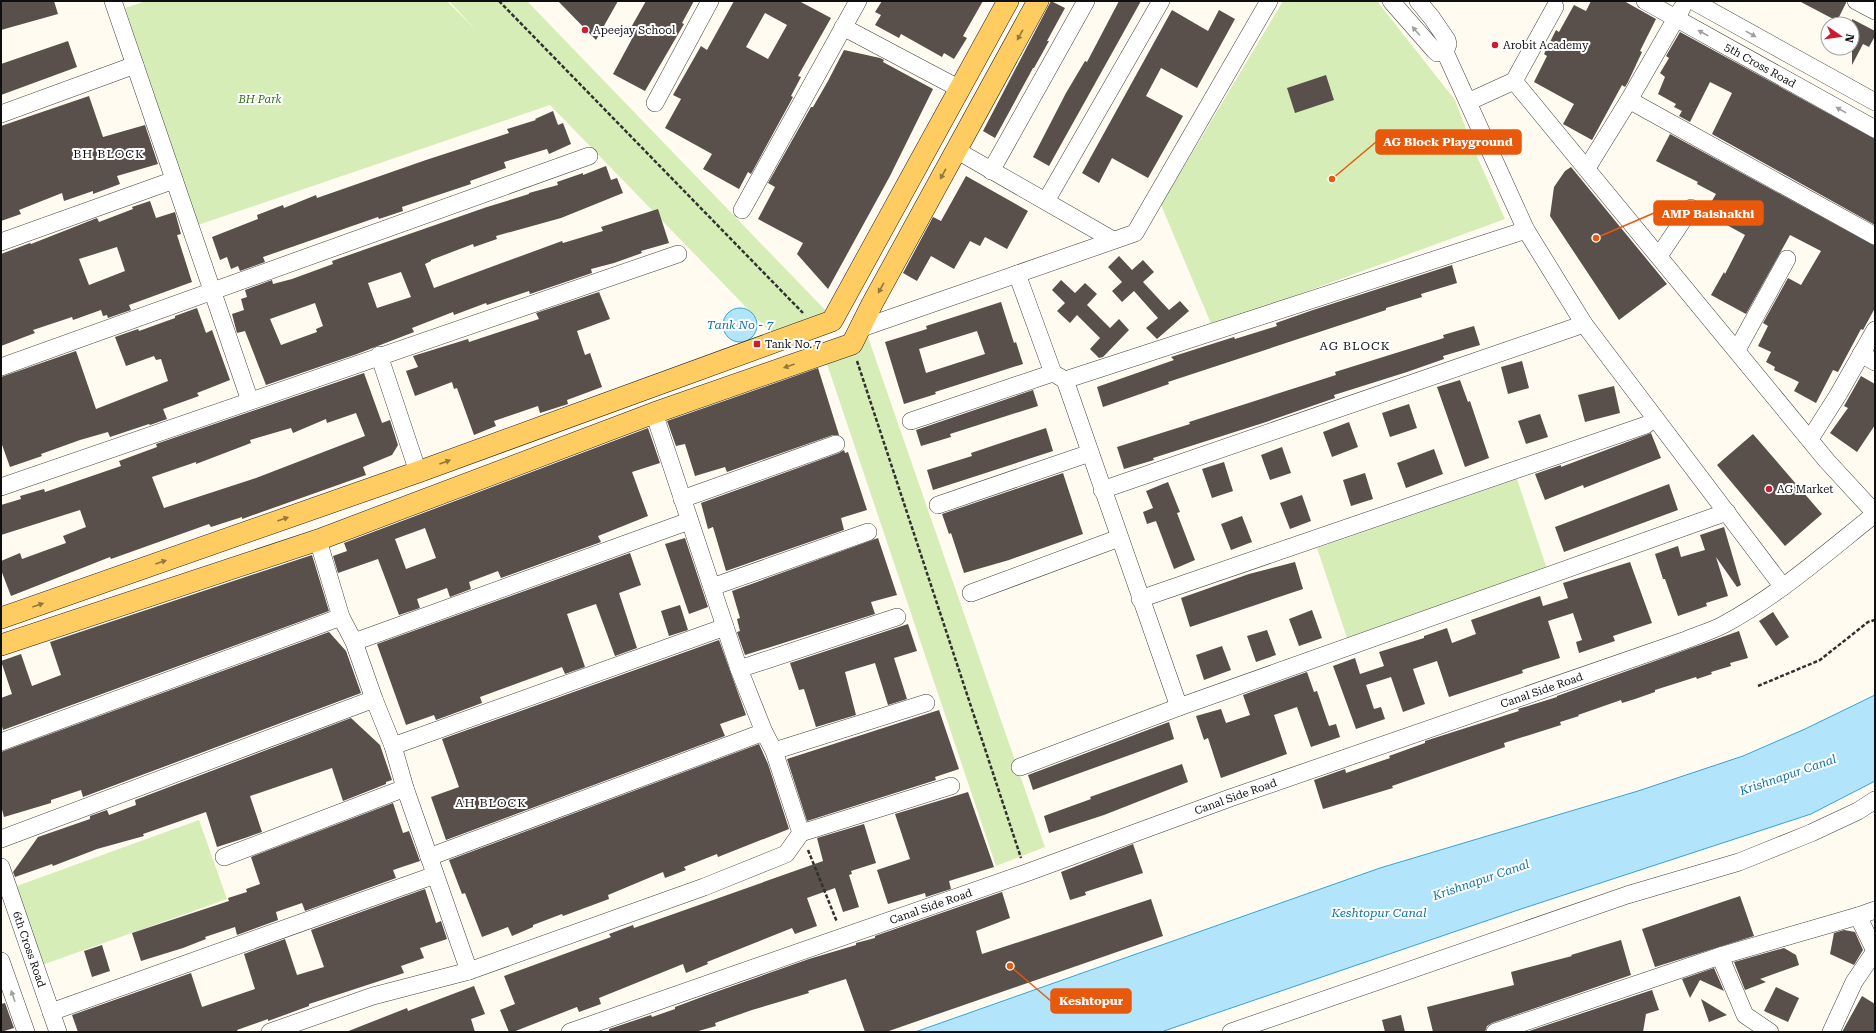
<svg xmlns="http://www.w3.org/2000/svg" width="1876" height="1033" font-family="'Roboto Serif',serif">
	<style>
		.green { fill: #d7edb7 }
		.water { fill: #b2e5fb; stroke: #33a3d7 }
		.building { fill: #594f4b; fill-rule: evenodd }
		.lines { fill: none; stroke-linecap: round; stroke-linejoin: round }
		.minor-casing { stroke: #424242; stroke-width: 18 }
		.major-casing { stroke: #202020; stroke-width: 22 }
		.path { stroke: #313131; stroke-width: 2.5; stroke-dasharray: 4 2; stroke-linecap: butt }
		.minor { stroke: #fff; stroke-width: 17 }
		.major { stroke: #ffcc61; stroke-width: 21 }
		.oneway { fill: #9f9f9f }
		.oneway2 { fill: #93773c }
		.poi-dot { fill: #ca1c32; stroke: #fff; stroke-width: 1.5 }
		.labels { text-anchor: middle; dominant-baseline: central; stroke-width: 4; stroke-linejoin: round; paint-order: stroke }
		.poi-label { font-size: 11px; fill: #0f0f0f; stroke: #fff; text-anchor: start }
		.street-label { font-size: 11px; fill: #0f0f0f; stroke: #fff }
		.park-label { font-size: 11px; font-style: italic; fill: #316d1a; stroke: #fff }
		.neighbourhood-label { font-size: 12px; letter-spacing: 1px; fill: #0f0f0f; stroke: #fff }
		.water-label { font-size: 12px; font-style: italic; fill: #0e73ab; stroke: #fff }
		.leader { fill: none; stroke: #e8590c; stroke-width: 1.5 }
		.callout-dot { fill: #e8590c; stroke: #fff; stroke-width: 1.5 }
		.callout { fill: #e8590c; stroke: #e8590c; stroke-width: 1.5 }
		.callout-label { font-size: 12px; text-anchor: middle; font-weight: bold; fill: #fff }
	</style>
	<rect width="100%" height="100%" fill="#fffbf1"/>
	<path class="green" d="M146 1H447L476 30 449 1H527L829 314 774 336 550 105 198 225 125 8Z
		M1283 1H1377L1455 100 1475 152 1505 219 1212 326 1161 205Z
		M868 337 1045 847 996 866 825 358 856 349Z
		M1517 479 1547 569 1347 638 1317 548Z
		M199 820 227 899 42 965 14 887Z"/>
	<path class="water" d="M723 325a17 17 0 1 1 34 0a17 17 0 1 1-34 0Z
		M1875 695V781L1811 814 1518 910 1161 1032H915L1380 868 1638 791 1743 756 1805 729Z"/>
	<path class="building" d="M1 1H54L58 14 1 30Z
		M558 1H618L596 40Z
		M646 1H694L682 23 684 24 645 91 613 74 634 35 629 31Z
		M734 1H799L831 18 798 76 801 77 791 96 793 97 751 174 748 172 739 189 703 169 712 154 665 128 681 99 673 95 701 46 707 50ZM765 13 787 25 768 59 746 47Z
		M882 1H983L963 36 967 38 954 59 944 53 942 57 901 34 899 38 875 25 881 15 875 12Z
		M1051 1 1065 8 1047 41H1049L1034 68H1033L995 138 983 131Z
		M1119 1H1141L1049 166 1033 157 1066 93 1085 61 1087 62Z
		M1591 1H1624L1656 19 1640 51 1642 52 1628 82 1625 87 1622 85 1592 140 1563 124 1574 104 1534 82 1547 56 1544 54 1556 30 1559 32 1574 5 1586 11Z
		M1799 1H1846V3L1837 21Z
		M1172 10 1208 31 1219 10 1235 19 1197 88 1161 68 1146 96 1183 116 1148 178 1112 158 1099 183 1082 173Z
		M1852 19 1875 31V36L1869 47 1863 44 1852 65Z
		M1680 32 1875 139V225L1712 134 1732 93 1710 82 1690 122 1679 116 1682 111 1674 107 1676 104 1658 94 1665 77 1660 73 1669 58 1666 56Z
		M68 41 77 67 1 95V64Z
		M844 50 880 58 884 60 883 62 933 89 890 176 828 289 797 254 803 243 758 219 775 187 768 183 811 107H813L828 81Z
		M1326 75 1334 100 1295 113 1287 88Z
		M89 96 103 137 145 125 158 164 117 176 120 184 93 194V191L64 201 62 193 19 210 21 214 1 221V126Z
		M553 111 558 125 563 123 571 144 549 154 547 149 504 162 506 168 470 181 471 184 402 207 403 211 379 219 378 217 263 257 265 262 240 271 238 266 231 269 227 257 220 260 212 237 258 219 257 215 283 205 284 208 316 195 317 198 426 160 509 133 507 129 536 120 535 119Z
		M1670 134 1875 246V308L1863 330 1861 329 1838 372 1833 370 1816 403 1794 391 1799 382 1774 370 1775 367 1766 362 1771 352 1758 346 1768 326 1763 323 1788 278 1801 285 1821 251 1790 235 1746 314 1711 295 1724 272 1725 274 1745 235 1705 213 1716 194 1697 184 1698 182 1656 161Z
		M606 166 611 180 617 178 623 193 561 218 496 236 497 239 474 247 473 244 431 260V261L425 264 434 288 562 241 563 243 603 231 601 227 658 209 669 243 641 251 642 253 614 263 591 269 592 273 530 294 529 291 487 305 486 303 454 315 453 312 412 328 414 332 357 354 266 385 245 331 237 333 232 314 244 310 241 299 247 297 245 290 272 280 273 284 292 279 333 264 332 261 369 248 487 207 529 194V193L558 185 557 182 583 173V175ZM401 272 411 297 377 308 368 283ZM315 303 323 326 316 329 317 332 281 345 270 319Z
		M1571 167 1667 284 1619 320 1550 216 1554 187 1565 171Z
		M966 176 1028 211 1007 249 985 237 980 246 970 241 954 269 931 256 917 281 903 273 933 217 941 221Z
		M150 201 156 218 175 212 181 234 177 235 192 282 129 305 131 310 108 318 107 315 103 316 101 310 73 320 72 317 33 330 35 333 1 346V254L30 243 31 244 97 218 99 222 133 209 132 207ZM117 247 125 271 89 285 79 259Z
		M1119 256 1132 270 1143 260 1154 272 1143 282 1169 310 1180 301 1189 311 1157 339 1146 328 1158 318 1134 291 1122 302 1112 291 1122 282 1108 267Z
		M1452 265 1457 283 1421 294 1422 297 1386 308V310L1168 382 1169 384 1103 407 1097 387 1174 360 1171 357 1234 337 1235 339 1277 326 1276 323 1313 310Z
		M1061 280 1075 293 1085 283 1097 294 1087 305 1110 328 1119 319 1129 330 1103 357 1099 358 1090 349 1100 338 1077 315 1070 323 1057 311 1065 303 1052 290Z
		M599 292 610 319 577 331 585 355 590 353 602 387 567 400 568 404 540 413 538 406 494 421 496 426 474 435 457 388 454 389 452 382 415 396 406 371 418 367 413 356 468 339 469 342 539 319 536 313Z
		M1001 302 1014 343 1016 342 1023 364 935 392 936 394 904 404 885 342 927 329 926 326ZM977 331 985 354 926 373 919 349Z
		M197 308 206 333 212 330 230 380 197 393 199 396 163 409 167 419 150 425 149 424 110 437 108 432 80 440 41 454 42 456 10 467 1 442V377L76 351 96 409 168 381 161 359 156 360 154 356 126 366 115 337 138 329 139 331 175 318V316Z
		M1474 326 1480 345 1443 356 1444 359 1407 372 1334 395 1335 398 1263 423 1153 458 1154 460 1124 469 1117 447 1190 424 1189 422 1336 375 1335 372 1444 338 1443 335Z
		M1522 361 1529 388 1508 394 1501 367Z
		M818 368 839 435H833L727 472 725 467 695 476 685 444 676 446 667 421Z
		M364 373 382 423 390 420 398 445 392 455 363 467 366 475 242 519V517L211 527 209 524 111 559 110 557 11 596 1 570V561L20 553 22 559 66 543 63 536 86 527 80 510 1 535V505L21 499 20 496 44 489 45 492 121 466 119 461 157 447 156 444ZM356 413 365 436 256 478 164 508 152 477 196 462V464L251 443 250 440 291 428 293 433 326 419 327 423Z
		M1861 376 1875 384V425L1857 452 1830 433 1848 408 1844 406Z
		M1460 380 1468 402 1470 401 1489 458 1465 467 1437 387Z
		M1614 386 1620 413 1585 422 1578 395Z
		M1033 390 1038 406 950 434 951 437 921 446 916 430Z
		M1409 404 1417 428 1390 437 1382 413Z
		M1540 414 1548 437 1526 444 1518 421Z
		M1349 422 1358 447 1332 457 1323 432Z
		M648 428 660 463 632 472 648 516 598 536 601 542 501 578 498 571 469 582 471 589 450 597 447 588 417 599 420 608 399 615 378 559 338 573 333 556 347 551 344 543ZM425 528 436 558 406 569 395 539Z
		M1046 428 1053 451 933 490 927 470 972 456 971 453Z
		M1651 433 1661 458 1584 488 1583 485 1545 500 1535 474 1561 465V467Z
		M1753 434 1822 514 1785 546 1717 465Z
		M1282 447 1291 473 1270 480 1261 455Z
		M1434 449 1443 474 1406 488 1397 463Z
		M844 450 845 453 848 452 867 510 841 518 844 530 726 571 713 527 708 529 701 503 839 453Z
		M1224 462 1233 491 1212 498 1202 469Z
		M1063 473 1083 534 1009 560 964 573 951 533 949 534 942 514Z
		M1365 473 1373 499 1351 506 1343 480Z
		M1168 482 1180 512 1177 513 1195 560 1174 569 1156 521 1147 524 1143 512 1153 508 1146 491Z
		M1669 484 1678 510 1564 552 1555 527Z
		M1302 495 1311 521 1290 529 1280 503Z
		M1242 516 1252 542 1231 550 1221 524Z
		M1724 527 1741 585 1737 587 1716 557 1728 596 1706 603 1707 606 1678 616 1665 579H1663L1655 554 1678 546 1681 557 1705 550 1700 535Z
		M685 538 708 607 689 614 665 544Z
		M878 538 897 595 871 602 875 614 745 655 737 632 740 631 737 619 740 618 732 591Z
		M630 553 641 585 619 593 637 648 615 656 596 604 567 614 585 667 565 674 562 667 480 697 482 703 436 720 434 715 406 725 377 644Z
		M312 555 329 611 3 730 1 723V698L12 694 1 661 21 654 32 686 61 675 50 642Z
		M1295 562 1303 589 1190 627 1181 598 1249 574Z
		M1630 562 1652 623 1613 636 1615 641 1579 653 1576 642 1582 640 1573 613 1548 621 1560 658 1522 670 1523 673 1449 697 1437 661 1413 669 1425 704 1403 712 1391 677 1366 685 1374 709 1381 707 1385 719 1356 729 1333 666 1355 658 1360 674 1384 666 1379 652 1424 638V636L1447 628 1452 643 1476 634 1471 620 1540 596 1543 606 1568 598 1563 583Z
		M680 605 688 630 669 636 661 611Z
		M1312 610 1322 638 1299 646 1289 619Z
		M1773 612 1789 637 1776 646 1759 621Z
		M908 624 917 651 894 658 907 699 888 705 875 663 845 672 856 715 816 727 804 689 799 690 790 663Z
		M1267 630 1276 655 1256 662 1247 636Z
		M1739 631 1748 658 1730 663 1731 666 1711 672 1712 674 1697 679 1696 677 1655 690V692L1635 699 1622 703 1621 700 1578 715 1579 716 1560 722 1561 725 1504 743 1505 747 1392 786 1393 788 1323 809 1314 780 1345 769 1346 773 1390 758 1389 756 1425 743V741L1519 711 1518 709 1557 697V696Z
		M329 632 346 651 361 693 83 797 81 790 51 800V803L4 817 1 806V752Z
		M719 640 746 715 720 724 725 736 446 840 431 797 459 787 442 739Z
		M1222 646 1231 670 1204 680 1196 655Z
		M1307 672 1314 692 1317 691 1329 726 1336 724 1340 737 1311 747 1297 707 1274 715 1287 754 1221 778 1208 738 1204 740 1196 716 1221 709 1226 723 1250 715 1243 695Z
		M939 710 959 769 935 777 936 780 807 821 787 759Z
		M351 718 380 745 392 780 386 782V784L343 801 332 768 250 796 262 832 245 838 217 847 206 812 143 834 144 836 97 849 53 866 52 864 15 877 13 872 38 837 90 819V816L107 810 109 815 136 805 135 800Z
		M1169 722 1174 739 1033 790 1028 775Z
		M759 744 768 764 789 829 718 857 717 854 684 867 686 870 665 878 663 872 608 895 609 899 563 916 562 914 533 925V927L512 936 508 927 482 937 465 893 462 894 449 860Z
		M1182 764 1188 782 1104 815 1049 833 1044 816 1091 799 1090 797Z
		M968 792 994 867 949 881 951 889 926 897 925 893 888 904 877 870 910 859 895 814Z
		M393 803 403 833 409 831 420 861 393 870 396 878 305 911 302 903 276 912 278 920 237 935 235 927 205 937 206 939 183 948 141 961 132 933 229 901 228 898 247 892 246 889 260 884 251 857Z
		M864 824 876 863 851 871 852 874 849 875 859 907 843 912 835 888 807 898 817 926 795 934 792 928 707 962 708 964 686 973 683 964 599 998 601 1004 579 1012 577 1007 513 1032H509L500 1010 515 1004 504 976 611 937 609 934 633 925 634 928 823 861 817 838Z
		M1133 844 1143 873 1085 892 1086 895 1070 900 1061 872Z
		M425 889 436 923 441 921 447 939 420 948 424 958 401 966 404 973 309 1004V1006L268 1021V1019L237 1030 238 1032H78L72 1015 191 973 202 1007 255 989 244 954 285 939 297 975 324 967 311 930Z
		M1002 892 1010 918 976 931 982 954 1151 899 1163 936 886 1032H865L846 979 808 991 809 993 752 1010 715 1023 716 1026 695 1032H609V1029L651 1015 652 1017 675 1009V1007L710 994 809 959 856 945V943L875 938V936Z
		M1740 896 1754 936 1655 967 1642 929Z
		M1844 930 1855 932 1863 950 1854 965 1830 954 1834 933Z
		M1621 940 1631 975 1492 1023 1487 1026 1485 1032H1433L1427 1007 1514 985 1511 972 1572 956 1571 955Z
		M102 945 110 971 92 977 84 951Z
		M1784 948 1796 955 1799 965 1760 979 1766 982 1745 990 1734 962Z
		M1714 968 1724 991 1700 980 1690 998 1682 979Z
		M474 986 485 1014 471 1019 475 1032H346L407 1008 408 1011Z
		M1776 987 1799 998 1788 1022 1764 1011Z
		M1652 990 1659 1010 1646 1014 1643 1032H1526Z
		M1862 996 1875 1004V1032H1842Z
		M1701 999 1727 1015 1709 1022Z
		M5 1003 14 1028 1 1032V1004Z
		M1401 1015 1405 1032H1385L1382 1020Z"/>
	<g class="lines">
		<g class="minor-casing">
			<g id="minor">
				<path d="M113 1 250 401"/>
				<path d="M1391 1 1434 50 1437 53 1445 52 1448 44 1447 40 1432 18 1418 1"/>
				<path id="s1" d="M1645 1 1875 129"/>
				<path d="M1693 1 1875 102"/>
				<path d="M1856 1 1875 11"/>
				<path d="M1555 7 1514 81 1827 461 1875 513"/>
				<path d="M843 27 960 89"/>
				<path d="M1445 52 1526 230 1584 324 1783 587"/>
				<path d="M1629 100 1875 236"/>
				<path d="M1468 102 1514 81"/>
				<path d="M655 103 710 1"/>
				<path d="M1 114 135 65"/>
				<path d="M956 150 1113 240"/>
				<path d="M1587 168 1629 100 1682 8"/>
				<path d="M991 171 1086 1"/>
				<path d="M1046 201 1161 1"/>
				<path d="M742 210 858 1"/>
				<path d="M1 242 174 180"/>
				<path d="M1659 256 1691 208"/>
				<path d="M1017 274 1053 373"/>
				<path d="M859 329 1135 233 1269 1"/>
				<path d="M1737 350 1787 259"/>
				<path d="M1861 354 1875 362"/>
				<path d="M379 355 418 472"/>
				<path d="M1 367 589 156"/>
				<path d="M1065 380 1526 230"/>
				<path d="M911 421 1053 373 1065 380 1179 707"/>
				<path d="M1810 439 1838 395 1875 330"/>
				<path d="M1 487 678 254"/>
				<path d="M1102 490 1584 324"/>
				<path d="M682 499 836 444"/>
				<path d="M938 505 1090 453"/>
				<path d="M318 540 341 617 354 642 374 699 393 746 405 788 469 971"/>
				<path d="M712 587 868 532"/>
				<path d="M971 593 1119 538"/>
				<path d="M1140 599 1646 425"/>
				<path d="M354 642 689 521"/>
				<path d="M739 669 897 617"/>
				<path d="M1 742 341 617"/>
				<path d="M393 746 725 627"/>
				<path d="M774 751 926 703"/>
				<path d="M1020 767 1179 707 1727 512"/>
				<path d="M801 833 951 786"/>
				<path d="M1 839 374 699"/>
				<path d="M224 857 405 788"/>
				<path d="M429 857 764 732"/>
				<path id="s2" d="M1 867 58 1032"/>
				<path d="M1858 916 1875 910"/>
				<path d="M1720 956 1858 916 1875 951"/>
				<path d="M1 961 26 1032"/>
				<path d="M51 1012 435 875"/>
				<path d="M270 1032 373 996 469 971 704 887 786 854 801 833 774 751 764 732 739 669 654 413"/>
				<path id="s3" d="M570 1032 1026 873 1230 798 1686 640C1698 635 1711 631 1723 625 1779 595 1826 553 1875 514"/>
				<path d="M1231 1032 1627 895 1739 862 1811 833 1858 811 1875 800"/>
				<path d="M1495 1032 1720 956 1745 1015 1770 1032"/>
				<path d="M1831 1032 1854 982 1875 951"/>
			</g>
		</g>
		<g class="major-casing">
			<path id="major" d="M1 618 418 472 832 321 1008 1
				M1 645 318 540 654 413 852 344 872 304 1038 1"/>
		</g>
		<path class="path" d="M499 1 803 313
			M857 361 1021 858
			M1758 686 1820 660 1868 622 1875 620
			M808 850 837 922"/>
		<use href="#minor" class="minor"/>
		<use href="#major" class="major"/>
	</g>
	<defs><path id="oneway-solid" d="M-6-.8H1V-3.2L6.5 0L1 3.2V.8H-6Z"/></defs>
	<g class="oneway">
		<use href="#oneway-solid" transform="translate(1416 31) rotate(-131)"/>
		<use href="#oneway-solid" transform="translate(1703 33) rotate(-151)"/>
		<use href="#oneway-solid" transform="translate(1751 34) rotate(29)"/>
		<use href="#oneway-solid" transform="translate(1841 110) rotate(-151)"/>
		<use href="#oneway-solid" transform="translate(13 996) rotate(-109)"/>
	</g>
	<g class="oneway2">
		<use href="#oneway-solid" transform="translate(1020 35) rotate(119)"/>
		<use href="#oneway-solid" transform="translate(943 174) rotate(119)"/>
		<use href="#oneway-solid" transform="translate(881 288) rotate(119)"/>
		<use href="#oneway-solid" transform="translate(789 366) rotate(161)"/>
		<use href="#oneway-solid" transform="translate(445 462) rotate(-20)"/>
		<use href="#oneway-solid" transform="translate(283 519) rotate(-19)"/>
		<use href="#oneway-solid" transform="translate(161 562) rotate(-19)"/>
		<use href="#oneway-solid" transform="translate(38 605) rotate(-19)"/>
	</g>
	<g class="poi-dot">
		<circle cx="585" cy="30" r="4"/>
		<circle cx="1495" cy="45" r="4"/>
		<rect x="753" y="340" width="8" height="8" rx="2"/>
		<circle cx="1769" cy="489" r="4"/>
	</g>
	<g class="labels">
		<g class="poi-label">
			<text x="593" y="30">Apeejay School</text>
			<text x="1503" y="45">Arobit Academy</text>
			<text x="765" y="344">Tank No. 7</text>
			<text x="1777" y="489">AG Market</text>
		</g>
		<g class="street-label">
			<text stroke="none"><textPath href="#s1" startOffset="132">5th Cross Road</textPath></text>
			<text stroke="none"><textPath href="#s3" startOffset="1030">Canal Side Road</textPath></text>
			<text stroke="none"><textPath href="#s3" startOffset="706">Canal Side Road</textPath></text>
			<text stroke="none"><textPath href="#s3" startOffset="382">Canal Side Road</textPath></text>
			<text stroke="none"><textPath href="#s2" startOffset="87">6th Cross Road</textPath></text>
		</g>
		<g class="park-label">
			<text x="260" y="99">BH Park</text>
		</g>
		<g class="neighbourhood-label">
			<text x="109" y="154">BH BLOCK</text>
			<text x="1355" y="346">AG BLOCK</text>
			<text x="491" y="803">AH BLOCK</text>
		</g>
		<g class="water-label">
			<text x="740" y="325">Tank No - 7</text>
			<text transform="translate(1788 775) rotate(-19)">Krishnapur Canal</text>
			<text transform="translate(1481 880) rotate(-19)">Krishnapur Canal</text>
			<text x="1379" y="913">Keshtopur Canal</text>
		</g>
	</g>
	<path class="leader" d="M1332 179L1376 142M1596 238L1654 213M1010 966L1051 1001"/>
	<g class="callout-dot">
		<circle cx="1332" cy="179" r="4"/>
		<circle cx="1596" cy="238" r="4"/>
		<circle cx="1010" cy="966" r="4"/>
	</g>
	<g class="callout">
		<rect x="1376" y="130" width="145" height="24" rx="4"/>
		<rect x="1654" y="201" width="109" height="24" rx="4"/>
		<rect x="1051" y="989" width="80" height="24" rx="4"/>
	</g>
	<g class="callout-label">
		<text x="1448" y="146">AG Block Playground</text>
		<text x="1708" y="218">AMP Baishakhi</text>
		<text x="1091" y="1005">Keshtopur</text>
	</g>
	<rect width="1876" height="1033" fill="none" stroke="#0f0f0f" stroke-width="4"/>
	<g transform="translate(1840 36) rotate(103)"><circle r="19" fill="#ffffff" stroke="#9f9f9f"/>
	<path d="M0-3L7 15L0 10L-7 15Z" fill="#ca1c32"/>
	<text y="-6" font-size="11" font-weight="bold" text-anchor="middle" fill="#0f0f0f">N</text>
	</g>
</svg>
